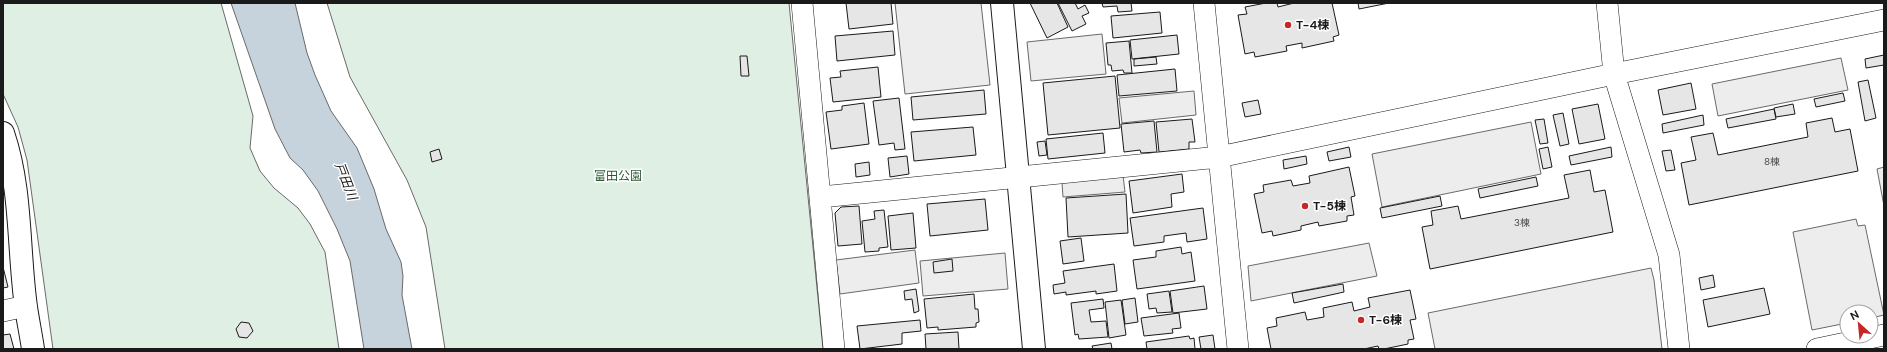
<svg xmlns="http://www.w3.org/2000/svg" width="1887" height="352" font-family="'DM Sans','Noto Sans JP',sans-serif">
	<style>
		.green { fill: #e0efe3; stroke: #6a6a6a }
		.parking { fill: #ededed; stroke: #6a6a6a }
		.water { fill: #c6d2dc; stroke: #6a6a6a }
		.building { fill: #e6e6e6; stroke: #1a1a1a }
		.lines { fill: none; stroke-linecap: round; stroke-linejoin: round }
		.street-casing { stroke: #1a1a1a; stroke-width: 22 }
		.secondary-casing { stroke: #1a1a1a; stroke-width: 24 }
		.street { stroke: #fff; stroke-width: 21 }
		.secondary { stroke: #fff; stroke-width: 22 }
		.poi-dot { fill: #c62828; stroke: #fff; stroke-width: 1.5 }
		.labels { text-anchor: middle; dominant-baseline: central; stroke-width: 3; stroke-linejoin: round; paint-order: stroke }
		.number-label { font-size: 10px; fill: #4d4d4d }
		.poi-label { font-size: 12px; font-weight: bold; fill: #1a1a1a; stroke: #fff; text-anchor: start }
		.park-label { font-size: 12px; fill: #2b5a34; stroke: #fff }
		.water-label { font-size: 13px; font-style: italic; fill: #1a1a1a; stroke: #fff }
	</style>
	<rect width="100%" height="100%" fill="#fff"/>
	<path class="green" d="M3 3H221L253 116 250 148 260 171 274 188 298 208 310 224 325 252 339 349H53L27 160 18 127 3 94Z
		M327 3H789L823 349H445L426 227 407 180 350 77Z"/>
	<path class="parking" d="M895 3H981L990 85 905 94Z
		M1102 34 1106 74 1031 81 1027 42Z
		M1841 58 1848 90 1718 116 1712 84Z
		M1194 91 1196 115 1122 123 1119 98Z
		M1531 122 1541 174 1382 207 1372 154Z
		M1884 167V206L1877 169Z
		M1123 175 1125 192 1063 197 1062 183Z
		M1856 219 1858 226 1865 225 1884 315 1871 318V312H1847V323L1812 330 1793 232Z
		M1369 243 1377 276 1251 301 1248 266Z
		M915 250 919 283 840 294 836 260Z
		M1005 253 1008 289 923 296 920 261Z
		M1651 268 1654 280 1662 349H1435L1428 313Z"/>
	<path class="water" d="M231 3H295L307 53 315 75 331 111 357 148 374 189 386 229 401 262 403 276 402 295 412 349H364L350 261 337 229 318 191 303 170 290 158 275 129Z"/>
	<path class="building" d="M846 3H891L893 24 849 29Z
		M1030 3H1057L1068 27 1047 38Z
		M1058 3H1075L1078 9 1085 5 1089 13 1082 16 1086 24 1072 31Z
		M1102 3H1131L1132 11 1118 12 1117 6 1103 7Z
		M1266 3H1277L1278 7 1294 3H1332L1339 35 1333 37 1334 41 1302 48V43L1286 46 1287 51 1255 57 1254 52 1245 54 1238 15 1247 14 1245 7Z
		M1358 3H1389L1359 9Z
		M1160 12 1162 33 1113 38 1111 16Z
		M893 31 895 55 837 61 835 36Z
		M1177 35 1179 54 1132 59 1130 40Z
		M1129 41 1132 73H1124L1123 70 1112 71 1111 65H1108L1106 43Z
		M1884 55V65L1866 68 1865 59Z
		M740 56H747L749 76H741Z
		M1156 57 1157 64 1134 66V59Z
		M878 67 881 97 833 102 830 78 841 77 840 71Z
		M1175 69 1177 91 1119 96 1117 75Z
		M1115 76 1120 128 1048 135 1043 83Z
		M1868 80 1876 118 1865 121 1858 82Z
		M1691 83 1696 109 1663 115 1658 90Z
		M984 90 986 114 913 120 911 97Z
		M1843 93 1845 101 1816 107 1814 99Z
		M899 98 905 149 895 150 894 143 879 145 873 101Z
		M1258 100 1261 114 1245 117 1242 103Z
		M864 103 869 144 831 149 826 112 842 110V106Z
		M1598 104 1605 139 1579 144 1572 109Z
		M1793 104 1795 114 1776 117 1774 108Z
		M1774 109 1776 119 1728 128 1726 119Z
		M1563 113 1569 144 1560 146 1553 115Z
		M1703 115 1704 125 1663 133 1662 124Z
		M1832 118 1835 132 1850 129 1858 171 1689 205 1681 163 1696 160 1691 137 1713 133 1718 155 1808 137 1806 123Z
		M1192 119 1195 142H1189V149L1159 152 1156 122Z
		M1544 119 1548 143 1540 144 1535 120Z
		M1154 121 1157 152 1141 153 1140 150 1124 152 1121 124Z
		M973 127 976 155 914 161 911 132Z
		M1103 133 1105 153 1048 159 1046 139Z
		M1045 141 1047 155 1039 156 1037 142Z
		M1349 147 1351 157 1329 161 1327 152Z
		M1548 147 1552 167 1543 169 1539 149Z
		M1611 147 1612 157 1571 165 1569 156Z
		M439 149 442 159 432 162 430 152Z
		M1671 150 1675 170 1666 171 1662 151Z
		M907 156 909 174 890 177 888 158Z
		M1306 156 1307 164 1284 169 1283 160Z
		M869 162 870 175 856 177 855 164Z
		M1349 167 1355 196 1351 197 1354 215 1347 216V221L1319 226 1318 222 1301 226V230L1273 236 1272 231 1262 233 1254 194 1264 192 1263 185 1291 180 1293 186 1310 183 1309 176Z
		M1590 170 1594 192 1605 190 1613 232 1430 269 1422 227 1433 225 1431 211 1458 206 1461 219 1569 198 1564 175Z
		M1182 174 1184 192 1171 194 1172 207 1133 213 1129 181Z
		M1536 177 1538 186 1480 198 1478 189Z
		M1126 194 1128 233 1068 237 1066 198Z
		M1440 196 1442 206 1382 218 1380 208Z
		M985 199 988 230 930 236 927 204Z
		M859 206 862 244 838 246 835 213 841 207Z
		M1203 208 1207 239 1187 242 1186 233 1164 236V242L1134 246 1130 218Z
		M884 210 888 247 879 248V251L865 252 862 221 875 219 874 211Z
		M913 213 916 248 891 250 888 216Z
		M1081 238 1084 261 1063 264 1060 241Z
		M1181 247 1182 254 1191 252 1195 281 1137 289 1133 260 1156 257V251Z
		M952 259 953 271 934 273 933 262Z
		M1114 264 1117 291 1096 294V291L1066 295V292L1054 294 1053 285 1065 283 1063 271Z
		M3 267 8 287 3 288Z
		M1713 275 1715 287 1701 290 1699 278Z
		M1343 284 1344 292 1294 303 1292 293Z
		M1204 286 1207 309 1173 313 1170 291Z
		M1764 288 1770 314 1708 327 1703 300Z
		M916 289 919 311 914 313 912 299 905 300 904 291Z
		M1410 290 1416 319 1410 320 1414 339 1408 340V344L1384 349H1379L1378 346 1364 349H1271L1267 328 1277 326 1276 318 1305 312 1307 320 1324 317 1323 308 1352 302 1354 311 1370 307 1368 298Z
		M1169 291 1172 312 1157 313 1156 308 1149 309 1147 294Z
		M974 294 975 309H978L979 322 976 323V327L938 330V327L927 328 924 299Z
		M1135 298 1138 322 1125 324 1122 300Z
		M1103 299 1104 308 1089 310 1091 322 1106 321 1108 337 1079 339 1078 334 1075 335 1071 303Z
		M1121 300 1126 335 1109 338 1105 302Z
		M1179 313 1181 328 1172 329 1173 333 1144 336 1141 318Z
		M920 320 921 331 902 333V344L860 349 857 326Z
		M241 322 249 323 253 331 247 338 239 337 236 329Z
		M958 332 959 349H926L925 334Z
		M10 334 14 349H3V335Z
		M1213 335 1215 349H1201L1199 337Z
		M1189 336 1190 339 1194 338 1195 349H1147L1146 342Z
		M1111 343 1112 349H1093L1092 346Z"/>
	<g class="lines">
		<g class="street-casing">
			<path id="street" d="M802 3 834 349
				M1204 3 1238 349
				M1607 3 1614 74 1669 255 1679 349
				M821 197 1219 157 1614 74 1884 20
				M3 311 26 306
				M1817 349 1884 335"/>
		</g>
		<g class="secondary-casing">
			<path id="secondary" d="M1002 3 1034 349
				M3 133C22 189 18 249 26 307 28 321 31 335 33 349"/>
		</g>
		<use href="#street" class="street"/>
		<use href="#secondary" class="secondary"/>
	</g>
	<g class="poi-dot">
		<circle cx="1288" cy="25" r="4"/>
		<circle cx="1305" cy="206" r="4"/>
		<circle cx="1361" cy="320" r="4"/>
	</g>
	<g class="labels">
		<g class="number-label">
			<text x="1772" y="161">8棟</text>
			<text x="1522" y="222">3棟</text>
		</g>
		<g class="poi-label">
			<text x="1296" y="25">T-4棟</text>
			<text x="1313" y="206">T-5棟</text>
			<text x="1369" y="320">T-6棟</text>
		</g>
		<g class="park-label">
			<text x="618" y="176">富田公園</text>
		</g>
		<g class="water-label">
			<text transform="translate(346 181) rotate(69)">戸田川</text>
		</g>
	</g>
	<rect width="1887" height="352" fill="none" stroke="#1a1a1a" stroke-width="8"/>
	<g transform="translate(1859 324) rotate(333)"><circle r="19" fill="#ffffff" stroke="#a3a3a3"/>
	<path d="M0-3L7 15L0 10L-7 15Z" fill="#c62828"/>
	<text y="-6" font-size="11" font-weight="bold" text-anchor="middle" fill="#1a1a1a">N</text>
	</g>
</svg>
